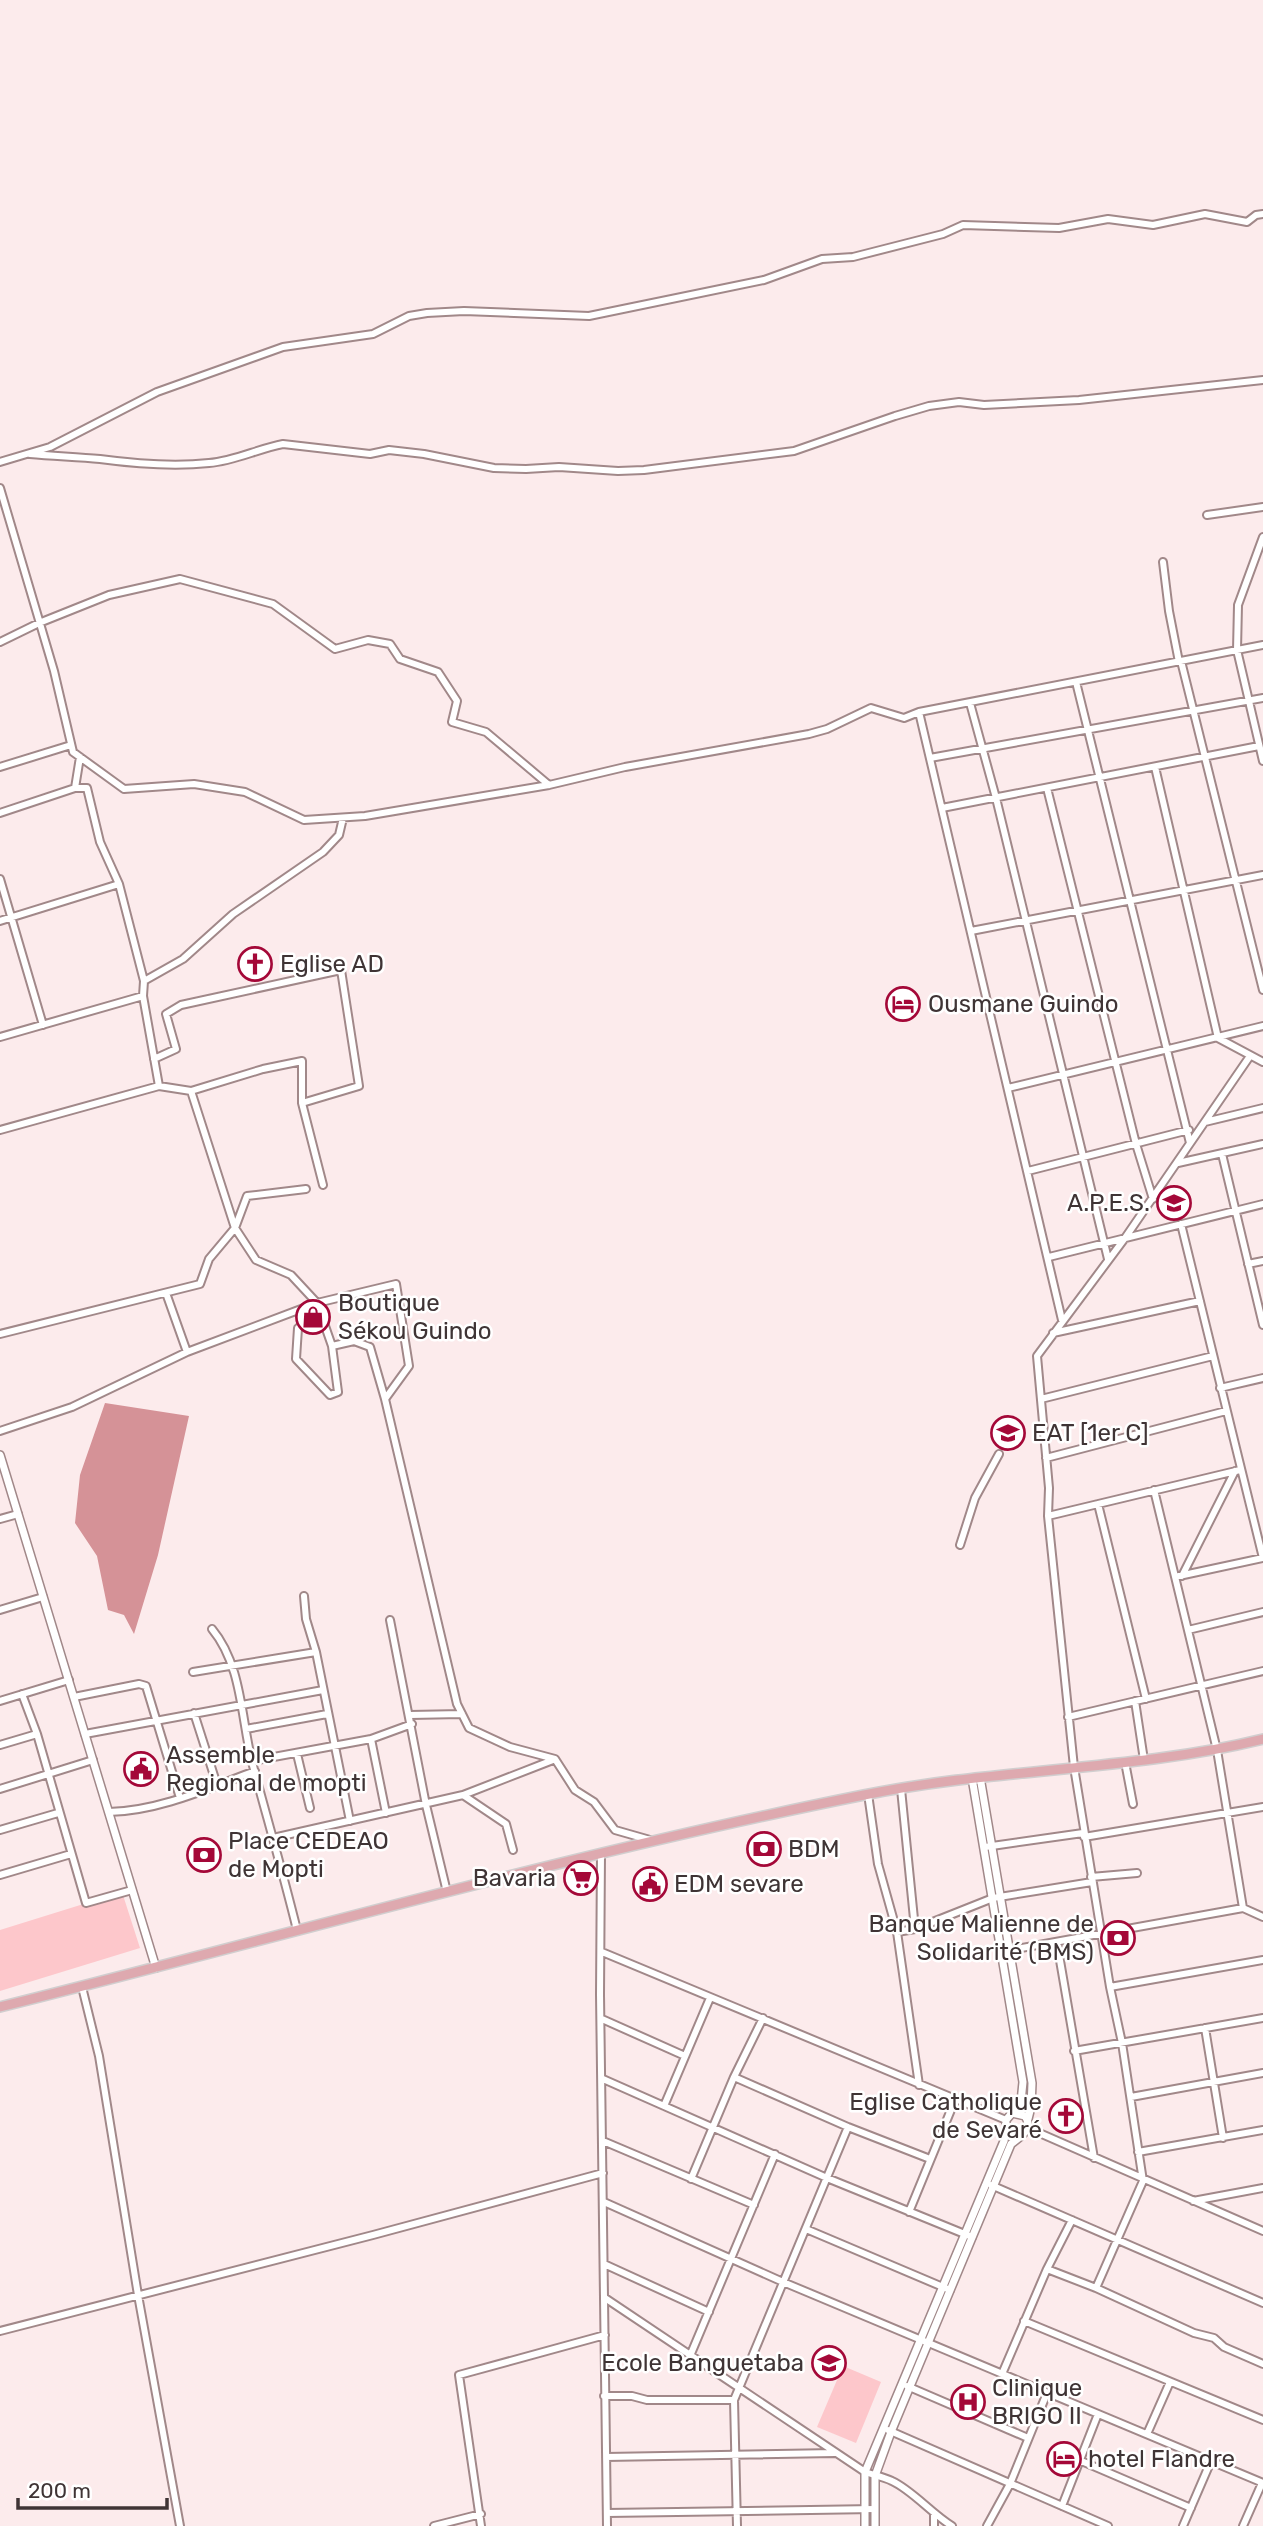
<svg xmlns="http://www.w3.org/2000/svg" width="1263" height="2526" font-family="Rubik,sans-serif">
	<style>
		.green { fill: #fdc7cb }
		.water { fill: #d59297 }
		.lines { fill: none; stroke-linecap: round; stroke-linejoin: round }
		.minor-casing { stroke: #a18889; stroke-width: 10 }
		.tertiary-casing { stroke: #a18889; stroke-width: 10 }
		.primary-casing { stroke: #d1cecf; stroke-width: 12 }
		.minor { stroke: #fff; stroke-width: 6 }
		.tertiary { stroke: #fff; stroke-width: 7 }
		.primary { stroke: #dea9af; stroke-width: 9 }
		.labels { text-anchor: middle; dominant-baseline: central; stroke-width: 5; stroke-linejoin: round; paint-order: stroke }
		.poi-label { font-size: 24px; fill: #3f3435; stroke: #fff; text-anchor: start }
	</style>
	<rect width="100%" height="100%" fill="#fcebec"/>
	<path class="green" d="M122 1892 140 1948 0 1991V1930Z
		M843 2366 881 2382 856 2443 817 2427Z"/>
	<path class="water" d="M105 1403 189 1416 158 1555 134 1634 124 1615 108 1610 97 1556 75 1523 80 1475Z"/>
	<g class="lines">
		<g class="minor-casing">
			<path id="minor" d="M30 454C53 456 77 457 100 459 137 464 172 467 209 463 235 461 257 449 283 444L370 454 389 450 424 454 494 468 526 469 559 467 618 471 644 470 794 451 895 416 929 406 959 402 984 405 1079 400 1263 380
				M0 462 50 447 157 392 283 347 373 334 409 316 427 313 464 311 589 316 764 280 822 259 853 257 943 234 963 225 1059 228 1108 219 1153 225 1205 214 1247 222 1256 215 1263 214
				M0 488 54 671 73 752 124 789 194 784 245 792 304 820 365 816 549 785 625 767 809 734 827 729 871 708 904 718 919 712 1263 645
				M1207 515 1263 507
				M1263 537 1238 605 1237 650 1263 761
				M1163 562 1169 611 1179 662
				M0 642 39 623 109 595 180 579 273 604 335 649 368 640 390 644 400 659 438 672 457 701 452 722 486 732 549 785
				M1181 661 1263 990
				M1076 682 1190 1143
				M970 703 996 798 1108 1259
				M919 712 1062 1320
				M930 758 1263 698
				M0 767 71 745
				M1155 767 1218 1038 1263 1062
				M75 788H87L100 842 119 884
				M1047 788 1136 1144 1153 1199
				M942 808 1259 746
				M0 813 75 788 80 757
				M0 879 43 1025
				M0 921 119 884 144 981 143 996
				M971 931 1263 875
				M144 981 183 959 233 914 323 852 339 835 343 818
				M0 1037 143 996 159 1086 0 1130
				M154 1059 176 1049 166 1014 181 1005 341 970 359 1086 302 1103 323 1185
				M159 1086 191 1091 235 1228 256 1260 291 1275 317 1303 332 1346 354 1341 370 1347 385 1399
				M1008 1088 1263 1026
				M191 1091 263 1069 302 1061V1103
				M1205 1122 1263 1108
				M1222 1154 1263 1325
				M1178 1163 1263 1144
				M1028 1171 1189 1130
				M1181 1224 1263 1558
				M1049 1257 1263 1204
				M1248 1264 1263 1261
				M166 1293 187 1352
				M321 1314 298 1328 296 1359 330 1395 338 1392 332 1346
				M1053 1333 1200 1301
				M0 1334 200 1284 209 1259 235 1228 247 1196 306 1189
				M1220 1388 1263 1378
				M1041 1399 1213 1356
				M0 1431 72 1407 187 1352 317 1303 396 1284 409 1366 385 1399 457 1704 469 1728 510 1747 555 1759 575 1790 594 1802 615 1830 650 1840
				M1046 1458 1226 1411
				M1154 1490 1217 1750 1243 1908
				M1098 1504 1146 1699
				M1048 1516 1240 1470
				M0 1519 18 1514
				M960 1545 975 1498 999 1454
				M1179 1576 1263 1558
				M1182 1576 1235 1471
				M304 1596 306 1619 316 1652 350 1821
				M0 1610 43 1597
				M390 1620 426 1805 447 1892
				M212 1629C242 1665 241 1718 252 1762 267 1818 283 1873 297 1930
				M1188 1630 1263 1612
				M193 1672 316 1652
				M22 1694 37 1734 86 1903 132 1890
				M74 1697 139 1684 146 1686 180 1798
				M0 1701 69 1680
				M1135 1701 1144 1760
				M194 1713 217 1785
				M410 1715 462 1714
				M1068 1717 1263 1671
				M246 1729 327 1714
				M85 1734 323 1690
				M371 1739 386 1813
				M0 1745 37 1734
				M297 1754 310 1808
				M252 1761 371 1739 412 1724
				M1125 1762 1133 1804
				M0 1789 93 1760
				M901 1789 915 1929
				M868 1794 878 1864 897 1932 919 2085
				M463 1795 553 1760
				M109 1812C159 1811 209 1788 255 1771
				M0 1830 58 1813
				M1084 1837 1263 1807
				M273 1838 463 1795 506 1824 513 1850
				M985 1847 1083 1833
				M601 1854 600 1994 607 2526
				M0 1875 71 1854
				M1091 1877 1137 1873
				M897 1932 915 1929 993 1898 1092 1882
				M1057 1943 1094 2158
				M1005 1951 1243 1908 1263 1917
				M602 1952 1006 2120
				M82 1987 99 2056 138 2295 180 2526
				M1110 1987 1263 1960
				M602 2019 685 2056
				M1205 2028 1223 2138
				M1074 2051 1263 2018
				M734 2077 848 2127 930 2159
				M603 2079 827 2178 972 2237
				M1131 2097 1263 2073
				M664 2106 710 1998
				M1028 2128 1263 2231
				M603 2141 754 2205
				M1138 2152 1263 2130
				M691 2179 734 2077 763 2018
				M991 2185 1263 2303
				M1193 2201 1263 2188
				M604 2202 783 2282 1263 2483
				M909 2212 955 2100
				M806 2229 950 2290
				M604 2264 709 2312
				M1047 2269 1096 2288 1194 2333 1214 2338 1224 2347 1263 2364
				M1096 2288 1143 2181 1122 2043 1110 1987 1074 1767 1048 1516 1049 1488 1037 1356 1125 1238 1250 1056
				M605 2298 865 2472C874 2475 884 2477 892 2481 912 2490 932 2514 952 2526
				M1024 2321 1263 2420
				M0 2331 373 2235 603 2173
				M690 2356 775 2154
				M1002 2374 1047 2269 1072 2220
				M907 2386 1028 2438
				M604 2396H632L647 2400H734
				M888 2430 1108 2526
				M1147 2434 1170 2382
				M606 2457 835 2453
				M1079 2460 1191 2508
				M1062 2506 1098 2414
				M607 2513 875 2509
				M434 2526 481 2514
				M481 2526 459 2375 605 2335
				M737 2526 734 2400 848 2127
				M934 2526V2515
				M987 2526 1010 2484 1047 2393
				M1183 2526 1211 2461
				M1243 2526 1262 2483"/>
		</g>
		<g class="tertiary-casing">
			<path id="tertiary" d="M0 1455 156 1968
				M980 1777 1032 2083 1031 2107 1028 2119
				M972 1778 1023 2082 1021 2102 1013 2112
				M865 2526V2472L1004 2141 1006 2130
				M875 2526V2476L891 2432 1011 2144C1021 2136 1034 2129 1025 2116L1012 2113 1006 2120V2129L1012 2135H1022"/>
		</g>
		<g class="primary-casing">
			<path id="primary" d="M0 2007C288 1935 573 1853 864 1795 996 1768 1133 1771 1263 1739"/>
		</g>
		<use href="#minor" class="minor"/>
		<use href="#tertiary" class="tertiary"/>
		<use href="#primary" class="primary"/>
	</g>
	<defs>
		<g id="church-ring" transform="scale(1.75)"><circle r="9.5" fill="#fff" stroke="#a40838" stroke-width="1.5"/><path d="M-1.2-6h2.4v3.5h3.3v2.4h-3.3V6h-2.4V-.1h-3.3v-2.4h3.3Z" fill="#a40838"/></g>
		<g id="hotel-ring" transform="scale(1.75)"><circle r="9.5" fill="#fff" stroke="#a40838" stroke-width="1.5"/><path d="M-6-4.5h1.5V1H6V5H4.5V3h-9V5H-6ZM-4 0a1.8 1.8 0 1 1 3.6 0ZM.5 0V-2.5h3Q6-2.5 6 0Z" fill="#a40838"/></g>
		<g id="school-ring" transform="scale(1.75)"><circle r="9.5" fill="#fff" stroke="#a40838" stroke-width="1.5"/><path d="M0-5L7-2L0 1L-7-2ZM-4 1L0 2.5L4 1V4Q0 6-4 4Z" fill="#a40838"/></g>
		<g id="shop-ring" transform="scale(1.75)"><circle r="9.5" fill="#fff" stroke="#a40838" stroke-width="1.5"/><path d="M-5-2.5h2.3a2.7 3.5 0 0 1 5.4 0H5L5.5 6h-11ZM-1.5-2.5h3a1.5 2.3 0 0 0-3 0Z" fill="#a40838"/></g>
		<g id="civic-ring" transform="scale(1.75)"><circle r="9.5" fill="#fff" stroke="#a40838" stroke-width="1.5"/><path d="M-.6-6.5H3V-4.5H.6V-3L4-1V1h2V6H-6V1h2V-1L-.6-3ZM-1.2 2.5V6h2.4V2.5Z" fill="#a40838"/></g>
		<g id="bank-ring" transform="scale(1.75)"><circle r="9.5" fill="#fff" stroke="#a40838" stroke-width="1.5"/><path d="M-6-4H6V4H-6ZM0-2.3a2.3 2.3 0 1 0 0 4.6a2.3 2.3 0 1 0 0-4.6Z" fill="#a40838"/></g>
		<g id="supermarket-ring" transform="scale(1.75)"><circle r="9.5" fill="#fff" stroke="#a40838" stroke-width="1.5"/><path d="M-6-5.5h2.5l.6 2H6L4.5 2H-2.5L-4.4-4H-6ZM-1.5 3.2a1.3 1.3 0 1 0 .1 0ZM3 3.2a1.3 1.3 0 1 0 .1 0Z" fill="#a40838"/></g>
		<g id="hospital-ring" transform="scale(1.75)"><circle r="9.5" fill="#fff" stroke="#a40838" stroke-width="1.5"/><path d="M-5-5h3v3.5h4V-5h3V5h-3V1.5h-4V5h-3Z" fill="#a40838"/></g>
	</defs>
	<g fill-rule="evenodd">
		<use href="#church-ring" x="255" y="964"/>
		<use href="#hotel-ring" x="903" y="1004"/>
		<use href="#school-ring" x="1174" y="1203"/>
		<use href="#shop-ring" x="313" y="1317"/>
		<use href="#school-ring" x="1008" y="1433"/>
		<use href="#civic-ring" x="141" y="1769"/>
		<use href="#bank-ring" x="764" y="1849"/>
		<use href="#bank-ring" x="204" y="1855"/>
		<use href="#supermarket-ring" x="581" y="1878"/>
		<use href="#civic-ring" x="650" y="1884"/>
		<use href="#bank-ring" x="1118" y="1938"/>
		<use href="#church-ring" x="1066" y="2116"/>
		<use href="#school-ring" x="829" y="2363"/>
		<use href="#hospital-ring" x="968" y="2402"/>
		<use href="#hotel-ring" x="1064" y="2459"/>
	</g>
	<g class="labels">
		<g class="poi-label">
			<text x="280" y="964">Eglise AD</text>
			<text x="928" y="1004">Ousmane Guindo</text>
			<text x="1150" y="1203" text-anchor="end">A.P.E.S.</text>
			<text x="338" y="1303">Boutique<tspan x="338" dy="28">Sékou Guindo</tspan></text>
			<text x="1032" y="1433">EAT [1er C]</text>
			<text x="166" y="1755">Assemble<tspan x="166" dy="28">Regional de mopti</tspan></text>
			<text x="228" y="1841">Place CEDEAO<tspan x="228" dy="28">de Mopti</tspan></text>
			<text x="788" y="1849">BDM</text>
			<text x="556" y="1878" text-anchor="end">Bavaria</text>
			<text x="674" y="1884">EDM sevare</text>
			<text x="1094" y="1924" text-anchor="end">Banque Malienne de<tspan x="1094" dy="28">Solidarité (BMS)</tspan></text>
			<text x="1042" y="2102" text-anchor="end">Eglise Catholique<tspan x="1042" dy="28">de Sevaré</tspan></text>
			<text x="804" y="2363" text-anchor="end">Ecole Banguetaba</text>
			<text x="992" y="2388">Clinique<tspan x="992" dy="28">BRIGO II</tspan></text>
			<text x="1088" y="2459">hotel Flandre</text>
		</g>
	</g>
	<path d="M18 2498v10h149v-10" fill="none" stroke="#3f3435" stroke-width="3.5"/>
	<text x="28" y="2498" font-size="21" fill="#3f3435" stroke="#ffffff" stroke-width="5" paint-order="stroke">200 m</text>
</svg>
